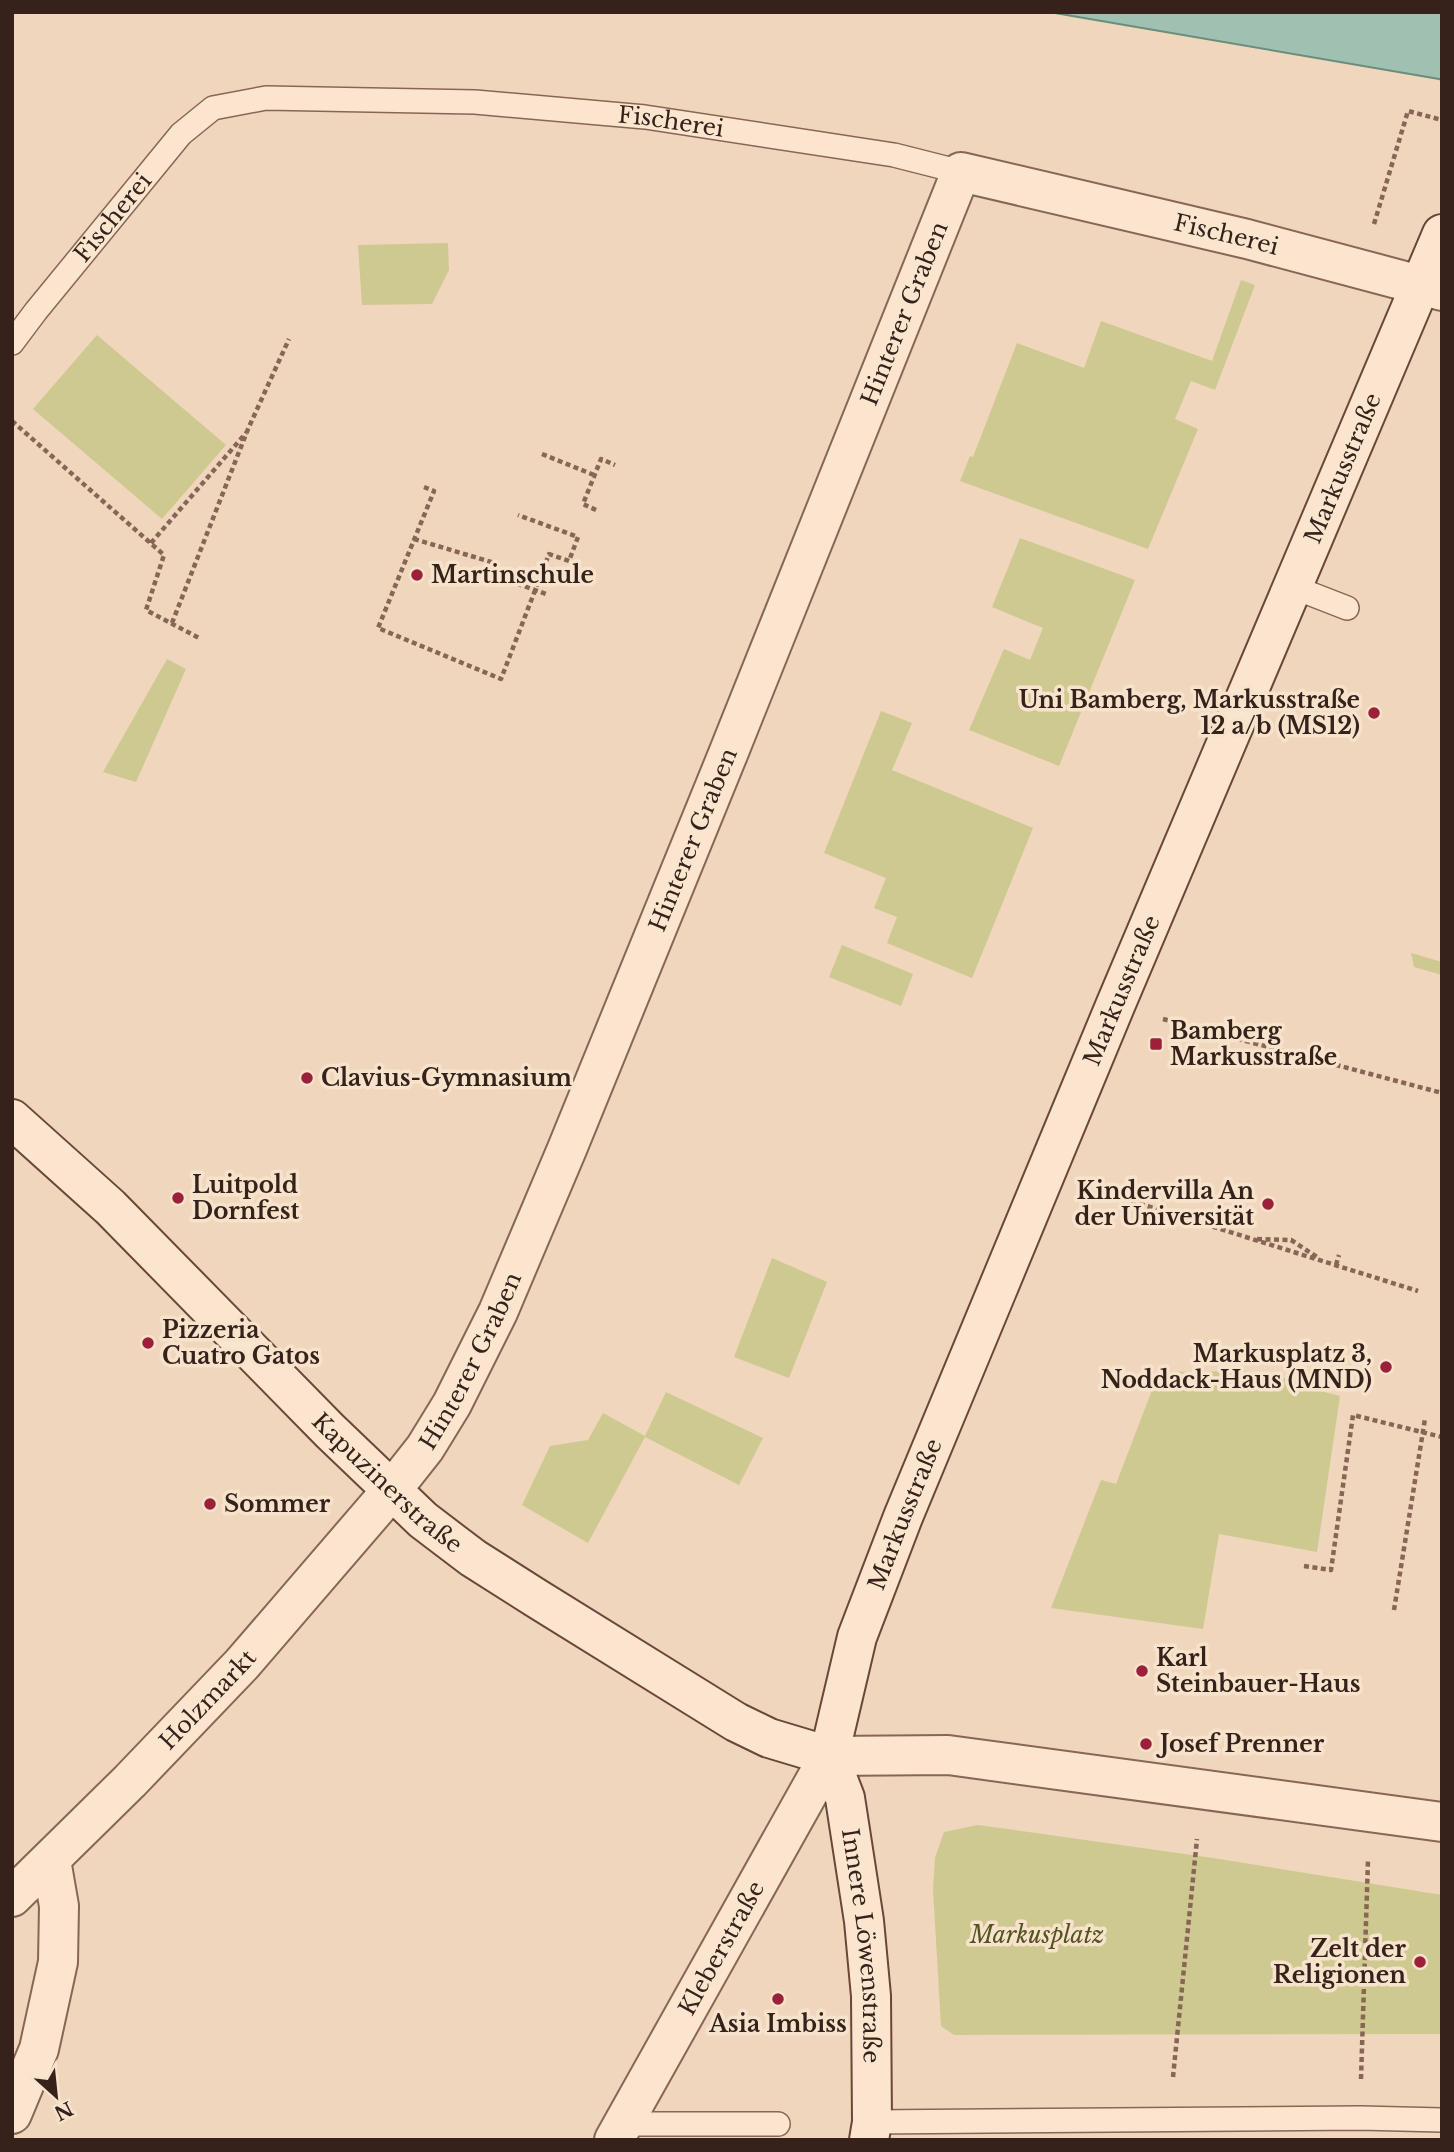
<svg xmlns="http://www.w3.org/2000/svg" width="1454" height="2152" font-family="'Libre Baskerville',serif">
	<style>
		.green { fill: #cec990 }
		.water { fill: #a0c1b1; stroke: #688f7d; stroke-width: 2 }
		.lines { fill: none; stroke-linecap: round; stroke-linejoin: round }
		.lane-casing { stroke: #865; stroke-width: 26 }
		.street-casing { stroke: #865; stroke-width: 42 }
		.secondary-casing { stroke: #6a4738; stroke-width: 42 }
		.path { stroke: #865; stroke-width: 4.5; stroke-dasharray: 5 3.5; stroke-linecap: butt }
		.lane { stroke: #fbe5cf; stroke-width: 23 }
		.street { stroke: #fbe5cf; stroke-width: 38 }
		.secondary { stroke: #fbe5cf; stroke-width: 38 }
		.poi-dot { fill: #9b213b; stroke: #f7e2cc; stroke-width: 2.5 }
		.labels { text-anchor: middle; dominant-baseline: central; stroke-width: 7; stroke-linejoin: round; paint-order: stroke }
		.street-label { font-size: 23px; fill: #37221b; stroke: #f7e2cc }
		.poi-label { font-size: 23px; font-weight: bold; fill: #37221b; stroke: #f7e2cc; text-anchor: start }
		.park-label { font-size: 23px; font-style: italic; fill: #525420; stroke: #f7e2cc }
	</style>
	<rect width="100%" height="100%" fill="#f0d6bc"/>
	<path class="green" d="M448 243 449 270 432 304 362 305 358 245Z
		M1241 280 1255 285 1215 390 1191 381 1175 419 1198 429 1148 549 960 481 970 456 973 457 1017 343 1084 368 1101 321 1212 361Z
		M97 335 226 445 162 519 33 409Z
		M1020 538 1135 580 1059 766 969 730 1004 649 1030 660 1043 628 992 607Z
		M167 659 186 669 136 782 103 772Z
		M881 711 912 723 892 770 1033 828 972 978 887 943 897 917 874 908 886 878 824 853Z
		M842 945 913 974 901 1006 829 977Z
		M1411 953 1442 962V975L1414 967Z
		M772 1258 827 1282 789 1378 734 1357Z
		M1246 1371 1325 1386 1324 1392 1340 1396 1317 1552 1219 1534 1203 1629 1051 1608 1101 1480 1116 1484 1159 1372Z
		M666 1392 763 1438 739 1485 645 1437 588 1543 522 1505 550 1446 588 1440 603 1413 645 1436Z
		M978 1825 1213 1858 1442 1895V2034L954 2035 941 2026 933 1889 935 1858 944 1832Z"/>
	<path class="water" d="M1049 12H1442V80L1439 79Z"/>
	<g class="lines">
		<g class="lane-casing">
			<g id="lane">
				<path id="s1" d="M12 343 36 311 181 134 213 108 266 98 475 102 645 117 894 155 961 172"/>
				<path d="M1293 587 1347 608"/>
				<path d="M872 2122 1360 2118 1442 2120"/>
				<path d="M622 2124H778"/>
			</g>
		</g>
		<g class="street-casing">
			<g id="street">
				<path id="s2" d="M12 1897 130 1781 242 1664 391 1491 425 1448 452 1404 498 1312 567 1149 728 754 961 172 1247 239 1442 291"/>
				<path d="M12 2114 39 2049 58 1962 59 1906 51 1860"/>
				<path id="s3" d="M614 2140 829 1756 948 1755 1442 1822"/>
			</g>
		</g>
		<g class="secondary-casing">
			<g id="secondary">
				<path id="s4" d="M12 1119 110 1207 330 1431 423 1520 473 1558 536 1598 736 1722 769 1738 829 1756"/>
				<path id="s5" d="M829 1756 857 1637 903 1517 1115 1006 1442 234"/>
				<path id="s6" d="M829 1756 845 1798 864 1921 871 1996 872 2122 869 2140"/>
			</g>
		</g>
		<path class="path" d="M1374 224 1408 111 1442 120
			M12 421 164 555 146 610 199 638
			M542 454 594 475
			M424 487 434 491 378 628 501 679 549 554 569 561 578 537 518 515
			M596 510 583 504 601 459 615 465
			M414 539 498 564
			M151 543 246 433
			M493 575 546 594
			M172 623 248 429 289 339
			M1163 1019 1442 1093
			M1099 1191 1418 1291
			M1257 1239 1291 1240 1317 1257
			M1336 1265 1339 1255
			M1304 1566 1331 1570 1353 1415 1442 1437
			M1394 1610 1425 1419
			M1173 2077 1197 1839
			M1361 2079 1368 1860"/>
		<use href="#lane" class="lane"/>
		<use href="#street" class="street"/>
		<use href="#secondary" class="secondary"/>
	</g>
	<g class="poi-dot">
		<circle cx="417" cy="575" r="7"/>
		<circle cx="1374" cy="713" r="7"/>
		<rect x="1149" y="1037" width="14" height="14" rx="3.5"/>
		<circle cx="307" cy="1078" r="7"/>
		<circle cx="178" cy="1198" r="7"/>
		<circle cx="1268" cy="1204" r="7"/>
		<circle cx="148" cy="1343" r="7"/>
		<circle cx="1386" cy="1367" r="7"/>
		<circle cx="210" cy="1504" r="7"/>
		<circle cx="1142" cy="1671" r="7"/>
		<circle cx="1146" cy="1744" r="7"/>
		<circle cx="1420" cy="1962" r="7"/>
		<circle cx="778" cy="1999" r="7"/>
	</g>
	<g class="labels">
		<g class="street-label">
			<text stroke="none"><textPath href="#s1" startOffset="770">Fischerei</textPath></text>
			<text stroke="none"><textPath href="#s1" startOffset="161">Fischerei</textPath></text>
			<text stroke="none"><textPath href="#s2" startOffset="2268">Fischerei</textPath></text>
			<text stroke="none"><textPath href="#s2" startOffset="1843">Hinterer Graben</textPath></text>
			<text stroke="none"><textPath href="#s5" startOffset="1388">Markusstraße</textPath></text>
			<text stroke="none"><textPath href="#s2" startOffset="1276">Hinterer Graben</textPath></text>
			<text stroke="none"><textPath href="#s5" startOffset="821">Markusstraße</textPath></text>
			<text stroke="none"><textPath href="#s2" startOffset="709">Hinterer Graben</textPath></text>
			<text stroke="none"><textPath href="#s4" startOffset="523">Kapuzinerstraße</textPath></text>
			<text stroke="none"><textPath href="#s5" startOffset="254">Markusstraße</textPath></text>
			<text stroke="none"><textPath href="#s2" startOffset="278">Holzmarkt</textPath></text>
			<text stroke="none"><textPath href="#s6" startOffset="194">Innere Löwenstraße</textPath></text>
			<text stroke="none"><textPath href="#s3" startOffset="220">Kleberstraße</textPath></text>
		</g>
		<g class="poi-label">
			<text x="431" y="575">Martinschule</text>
			<text x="1360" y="700" text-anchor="end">Uni Bamberg, Markusstraße<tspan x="1360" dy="26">12 a/b (MS12)</tspan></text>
			<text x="1170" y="1031">Bamberg<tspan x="1170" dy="26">Markusstraße</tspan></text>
			<text x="321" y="1078">Clavius-Gymnasium</text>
			<text x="192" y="1185">Luitpold<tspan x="192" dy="26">Dornfest</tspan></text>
			<text x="1254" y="1191" text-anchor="end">Kindervilla An<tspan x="1254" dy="26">der Universität</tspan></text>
			<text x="162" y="1330">Pizzeria<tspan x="162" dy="26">Cuatro Gatos</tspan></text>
			<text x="1372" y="1354" text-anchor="end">Markusplatz 3,<tspan x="1372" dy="26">Noddack-Haus (MND)</tspan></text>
			<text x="224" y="1504">Sommer</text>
			<text x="1156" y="1658">Karl<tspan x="1156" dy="26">Steinbauer-Haus</tspan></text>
			<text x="1160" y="1744">Josef Prenner</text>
			<text x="1406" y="1949" text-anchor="end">Zelt der<tspan x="1406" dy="26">Religionen</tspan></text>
			<text x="778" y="2024" text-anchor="middle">Asia Imbiss</text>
		</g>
		<g class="park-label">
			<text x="1037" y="1935">Markusplatz</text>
		</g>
	</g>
	<rect width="1454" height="2152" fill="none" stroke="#37221b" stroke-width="28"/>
	<g transform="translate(56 2096) rotate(153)" stroke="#f7e2cc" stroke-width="5" paint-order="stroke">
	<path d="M0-5L12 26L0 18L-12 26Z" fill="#37221b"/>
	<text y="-10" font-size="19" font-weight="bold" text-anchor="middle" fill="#37221b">N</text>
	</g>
</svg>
